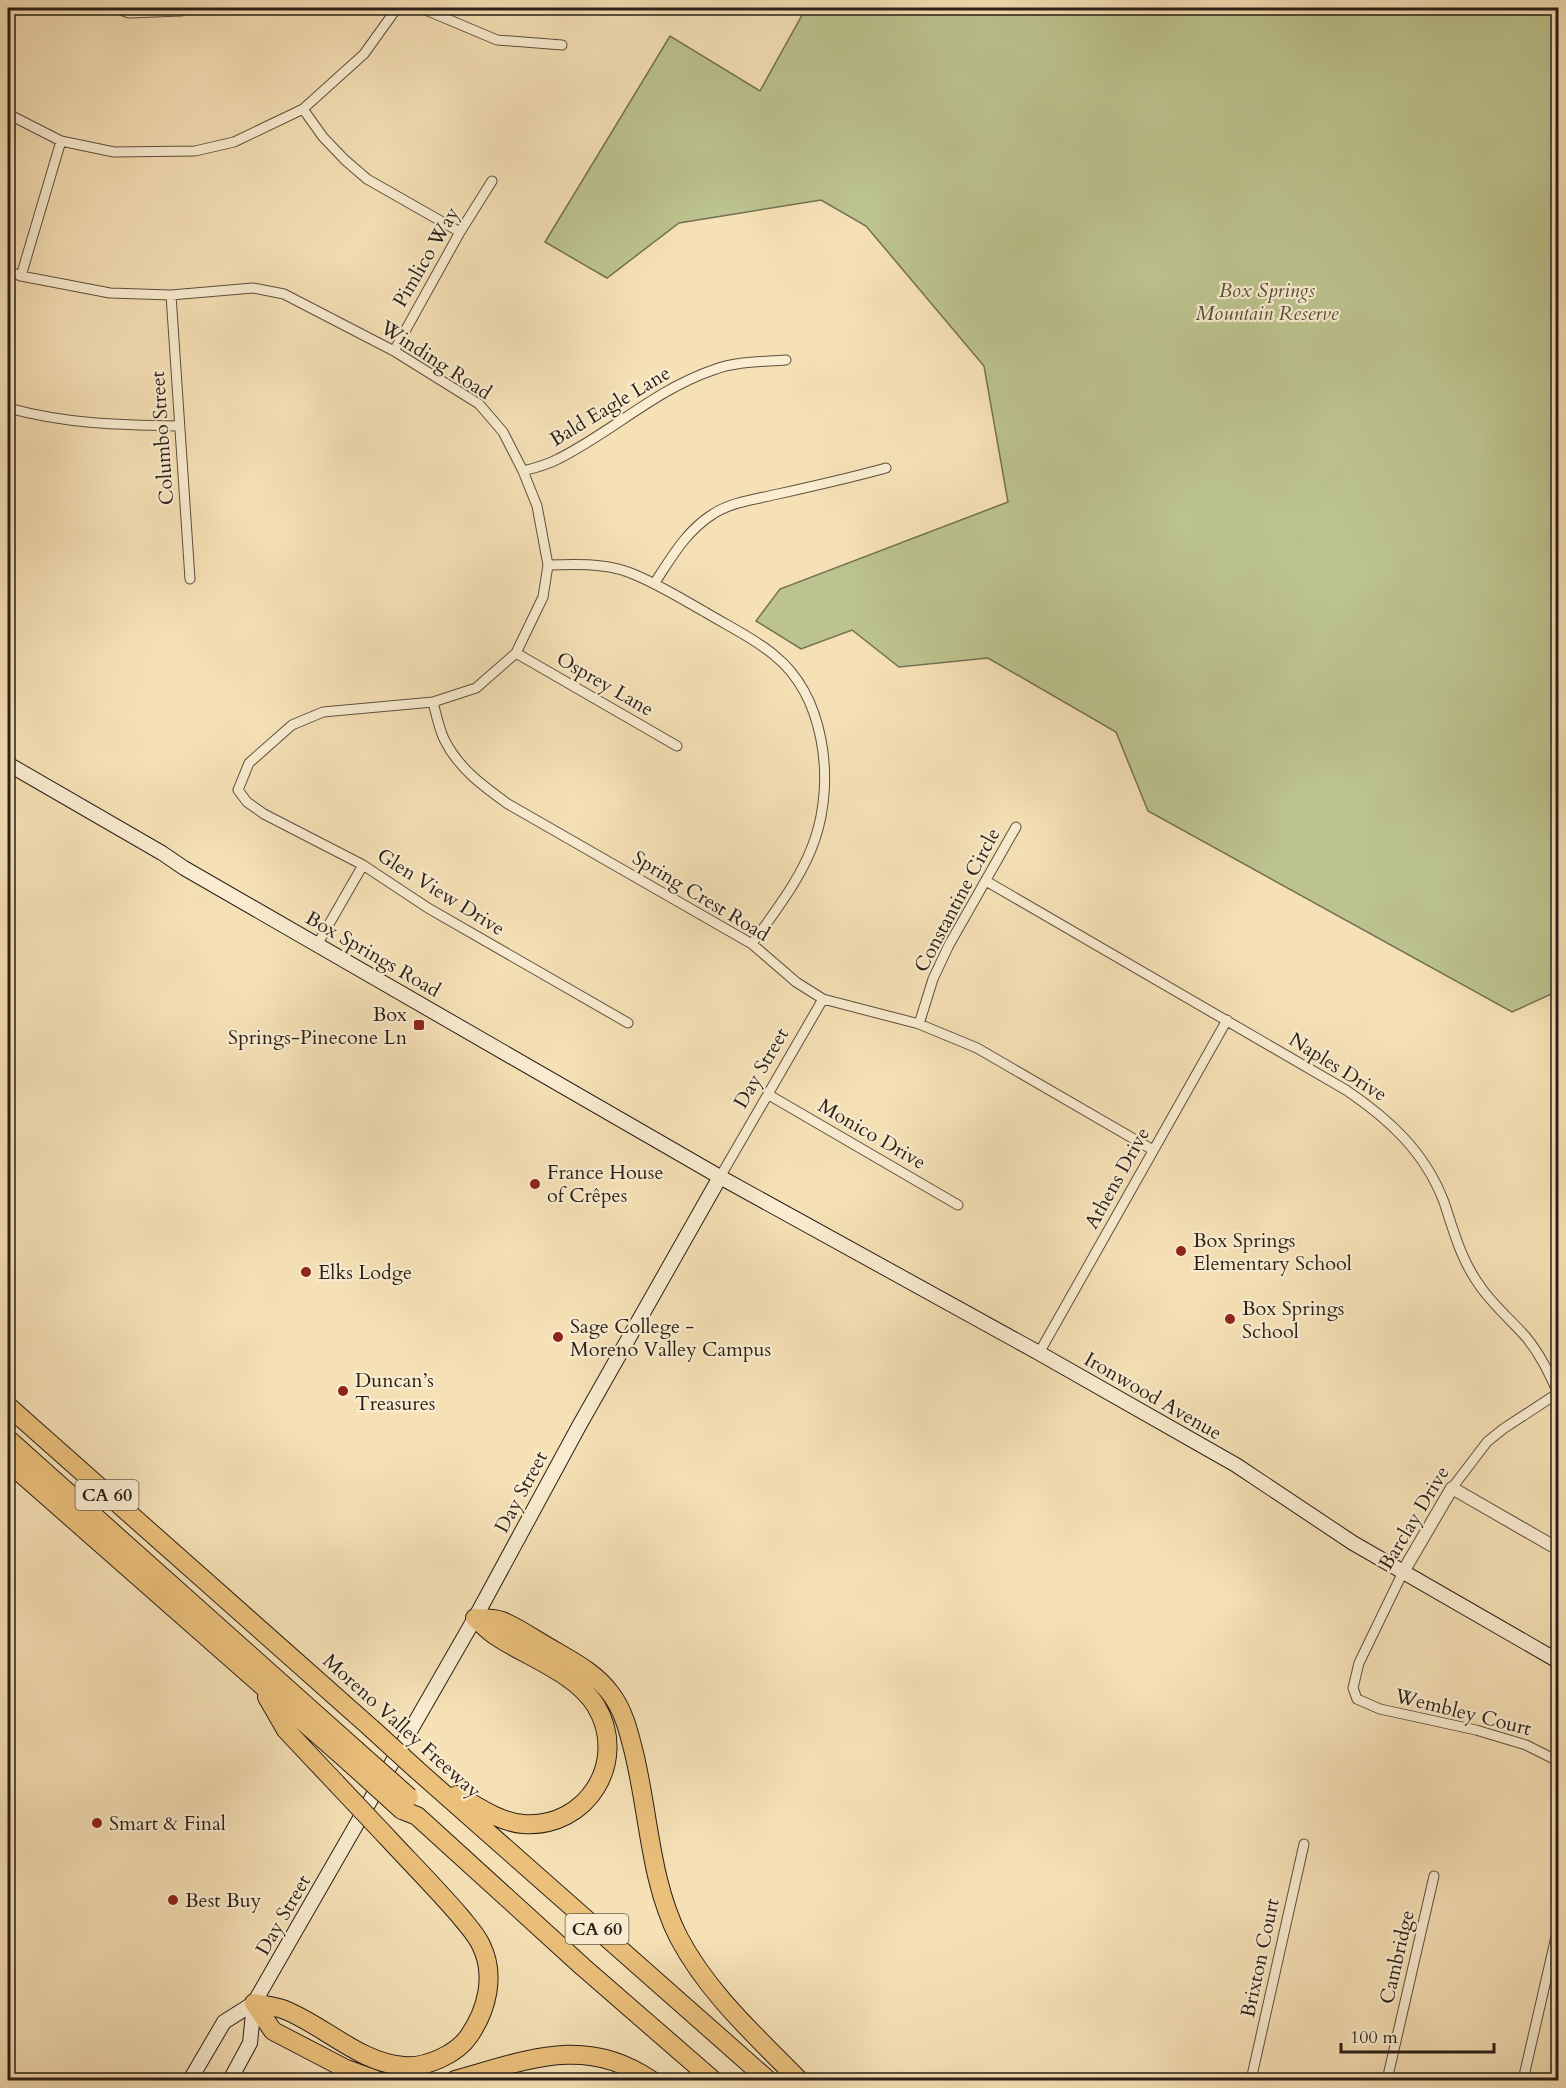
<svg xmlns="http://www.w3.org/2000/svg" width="1566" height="2088" font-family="Cardo,serif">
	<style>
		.green { fill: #bcc38e; stroke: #737052; stroke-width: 1.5 }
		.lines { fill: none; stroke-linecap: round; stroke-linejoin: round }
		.minor-casing { stroke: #5d4f3e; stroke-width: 11 }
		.tertiary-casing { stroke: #5d4f3e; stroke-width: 14 }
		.secondary-casing { stroke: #2a1e16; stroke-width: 16 }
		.motorway-casing { stroke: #2a1e16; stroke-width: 20 }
		.minor { stroke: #f9ecd0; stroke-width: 9 }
		.tertiary { stroke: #f9ecd0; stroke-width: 12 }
		.secondary { stroke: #f9ecd0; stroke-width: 14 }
		.motorway { stroke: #ebc07b; stroke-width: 18 }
		.motorway-bridge-casing { stroke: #2a1e16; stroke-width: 20; stroke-linecap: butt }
		.motorway-bridge { stroke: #ebc07b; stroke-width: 18 }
		.poi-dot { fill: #8f2418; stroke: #f9ecd0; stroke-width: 2 }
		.labels { text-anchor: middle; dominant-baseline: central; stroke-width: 4.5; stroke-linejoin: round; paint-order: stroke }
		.shield { fill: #f9ecd0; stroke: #685c4e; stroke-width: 1.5 }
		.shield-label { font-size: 18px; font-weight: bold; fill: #2a1e16 }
		.street-label { font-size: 20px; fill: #2a1e16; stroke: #f9ecd0 }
		.park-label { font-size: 20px; font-style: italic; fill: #56503a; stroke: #f9ecd0 }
		.poi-label { font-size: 20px; fill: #2a1e16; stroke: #f9ecd0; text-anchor: start }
	</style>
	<rect width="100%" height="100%" fill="#f6e1b6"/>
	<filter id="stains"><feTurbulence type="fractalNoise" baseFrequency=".00333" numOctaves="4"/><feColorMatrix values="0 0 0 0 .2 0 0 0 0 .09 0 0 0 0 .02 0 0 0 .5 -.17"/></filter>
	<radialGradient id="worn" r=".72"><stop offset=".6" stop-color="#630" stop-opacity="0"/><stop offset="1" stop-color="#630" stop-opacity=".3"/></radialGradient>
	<path class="green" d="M806 8H1558V991L1512 1012 1148 811 1116 732 988 658 899 667 852 630 801 649 756 621 780 589 1008 502 984 366 866 226 821 200 679 223 607 278 545 242 670 36 760 91Z"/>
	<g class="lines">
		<g class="minor-casing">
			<path id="minor" d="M115 8 129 13 181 11 189 8
				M421 8 497 40 562 45
				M303 109 323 137 345 160 367 179 460 232
				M8 114 61 141 114 152 195 151 234 142 303 109 364 54 397 8
				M8 271 21 276 110 293 171 295 253 288 284 294 394 351 479 404 503 432 523 471 537 506 548 565 543 597 516 653 476 688 433 702 323 712 292 725 249 763 238 790 247 802 264 814 363 865 428 908 628 1023
				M21 276 61 141
				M171 295 190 579
				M394 351 460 232 492 181
				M8 408C67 424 118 425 179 426
				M523 471C535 468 547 465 558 459 612 432 655 390 713 370 737 361 761 362 786 360
				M548 565C574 564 603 563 628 572 655 582 680 598 705 612 728 626 754 638 774 655 825 696 835 780 815 839 802 878 775 911 752 944
				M654 584C671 558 686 531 713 514 731 502 757 499 778 494 814 486 850 478 886 468
				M516 653 677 746
				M433 702C436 714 439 728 444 739 458 768 483 786 508 804L752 944 796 982 823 999 919 1024 977 1048 1153 1150
				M986 881 1346 1090C1389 1119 1425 1152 1444 1202 1454 1232 1461 1260 1480 1286 1493 1305 1511 1320 1526 1337 1540 1354 1549 1373 1558 1393
				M317 945 363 865
				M919 1024 933 979 949 945 1016 827
				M769 1095 958 1205
				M720 1177 823 999
				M1039 1353 1227 1020
				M1452 1488 1487 1442 1503 1429 1558 1393
				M1403 1572 1359 1663 1353 1688 1357 1699 1380 1709 1476 1730 1526 1745 1558 1761
				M1251 2080 1304 1844
				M1387 2080 1434 1876
				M1523 2080 1558 1928"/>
		</g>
		<g class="tertiary-casing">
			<path id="tertiary" d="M1403 1572 1452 1488 1558 1549"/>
		</g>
		<g class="secondary-casing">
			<path id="secondary" d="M8 764 162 853 184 868 720 1177 1039 1353 1236 1465 1353 1543 1558 1661
				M190 2080 224 2022 254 2003
				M230 2080 250 2043 254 2003 475 1618 579 1426 720 1177"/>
		</g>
		<g class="motorway-casing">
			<path id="motorway" d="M8 1406 371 1728
				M8 1439 356 1750
				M8 1462 349 1762
				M475 1618C484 1618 495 1618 502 1621 519 1628 534 1639 550 1648 572 1661 596 1673 611 1694 624 1711 629 1733 634 1753 649 1814 650 1882 679 1938 708 1993 756 2036 799 2080
				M267 1697 286 1730 336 1783
				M417 1770 768 2080
				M457 1795C477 1806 499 1822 523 1824 587 1829 629 1761 596 1706 576 1673 527 1657 496 1636 488 1631 482 1624 475 1618
				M402 1810 417 1816 583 1967 713 2080
				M254 2003C264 2005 276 2006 285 2010 325 2026 360 2063 404 2066 426 2068 457 2054 469 2036 487 2010 496 1975 481 1945 476 1934 467 1925 460 1916 436 1888 410 1862 385 1835
				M254 2003 273 2031 346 2069 376 2080
				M455 2080C525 2061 584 2034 651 2080"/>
		</g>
		<use href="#minor" class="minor"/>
		<use href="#tertiary" class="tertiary"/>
		<use href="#secondary" class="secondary"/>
		<use href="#motorway" class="motorway"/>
		<g class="motorway-bridge-casing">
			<path id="motorway-bridge" d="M371 1728 417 1770
				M356 1750 409 1797
				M349 1762 402 1810
				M336 1783 385 1835"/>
		</g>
		<use href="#motorway-bridge" class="motorway-bridge"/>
	</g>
	<g class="poi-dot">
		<rect x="413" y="1019" width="12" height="12" rx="3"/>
		<circle cx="535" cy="1184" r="6"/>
		<circle cx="1181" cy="1251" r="6"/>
		<circle cx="306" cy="1272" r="6"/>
		<circle cx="1230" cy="1319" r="6"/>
		<circle cx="558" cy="1337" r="6"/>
		<circle cx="343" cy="1391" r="6"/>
		<circle cx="97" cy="1823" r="6"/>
		<circle cx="173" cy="1900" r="6"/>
	</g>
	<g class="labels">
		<g class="shield">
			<rect x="75.5" y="1480" width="63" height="30" rx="4.5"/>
			<rect x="565.5" y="1914" width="63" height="30" rx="4.5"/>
		</g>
		<g class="shield-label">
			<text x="107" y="1495">CA 60</text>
			<text x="597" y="1929">CA 60</text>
		</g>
		<g class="street-label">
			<text transform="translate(426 257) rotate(-60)">Pimlico Way</text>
			<text transform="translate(436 360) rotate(33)">Winding Road</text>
			<text transform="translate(610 406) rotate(-31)">Bald Eagle Lane</text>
			<text transform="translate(162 438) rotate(-94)">Columbo Street</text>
			<text transform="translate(605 684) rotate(30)">Osprey Lane</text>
			<text transform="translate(441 892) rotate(32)">Glen View Drive</text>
			<text transform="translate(701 896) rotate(31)">Spring Crest Road</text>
			<text transform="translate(957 900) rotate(-62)">Constantine Circle</text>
			<text transform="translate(373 954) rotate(30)">Box Springs Road</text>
			<text transform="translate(1338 1067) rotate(32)">Naples Drive</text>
			<text transform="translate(761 1068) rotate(-60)">Day Street</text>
			<text transform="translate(872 1134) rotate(30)">Monico Drive</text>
			<text transform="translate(1117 1178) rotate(-61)">Athens Drive</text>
			<text transform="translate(1153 1396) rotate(30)">Ironwood Avenue</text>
			<text transform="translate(521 1492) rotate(-62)">Day Street</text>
			<text transform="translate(1414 1518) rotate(-59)">Barclay Drive</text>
			<text transform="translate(1463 1712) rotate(14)">Wembley Court</text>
			<text transform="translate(402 1726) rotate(42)">Moreno Valley Freeway</text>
			<text transform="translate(283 1915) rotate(-60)">Day Street</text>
			<text transform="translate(1397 1957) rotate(-77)">Cambridge</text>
			<text transform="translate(1260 1958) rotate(-78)">Brixton Court</text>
		</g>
		<g class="park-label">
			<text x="1267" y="290">Box Springs<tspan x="1267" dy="23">Mountain Reserve</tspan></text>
		</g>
		<g class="poi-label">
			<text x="407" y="1014" text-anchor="end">Box<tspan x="407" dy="23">Springs-Pinecone Ln</tspan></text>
			<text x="547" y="1172">France House<tspan x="547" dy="23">of Crêpes</tspan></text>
			<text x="1193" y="1240">Box Springs<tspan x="1193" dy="23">Elementary School</tspan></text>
			<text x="318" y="1272">Elks Lodge</text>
			<text x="1242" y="1308">Box Springs<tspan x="1242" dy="23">School</tspan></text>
			<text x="570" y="1326">Sage College -<tspan x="570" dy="23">Moreno Valley Campus</tspan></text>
			<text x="355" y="1380">Duncan’s<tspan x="355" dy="23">Treasures</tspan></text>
			<text x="109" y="1823">Smart &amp; Final</text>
			<text x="185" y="1900">Best Buy</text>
		</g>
	</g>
	<rect width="1566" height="2088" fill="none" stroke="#f6e1b6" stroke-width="30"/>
	<rect x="9" y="9" width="1548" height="2070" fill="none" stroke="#2a1e16" stroke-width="3"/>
	<rect x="15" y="15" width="1536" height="2058" fill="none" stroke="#2a1e16" stroke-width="1.5"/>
	<path d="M1341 2043v9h153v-9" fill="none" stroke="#2a1e16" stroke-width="3"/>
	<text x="1350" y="2043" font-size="18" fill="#2a1e16" stroke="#f9ecd0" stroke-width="4.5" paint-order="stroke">100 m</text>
	<rect width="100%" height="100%" filter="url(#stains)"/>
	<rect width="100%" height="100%" fill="url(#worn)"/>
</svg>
